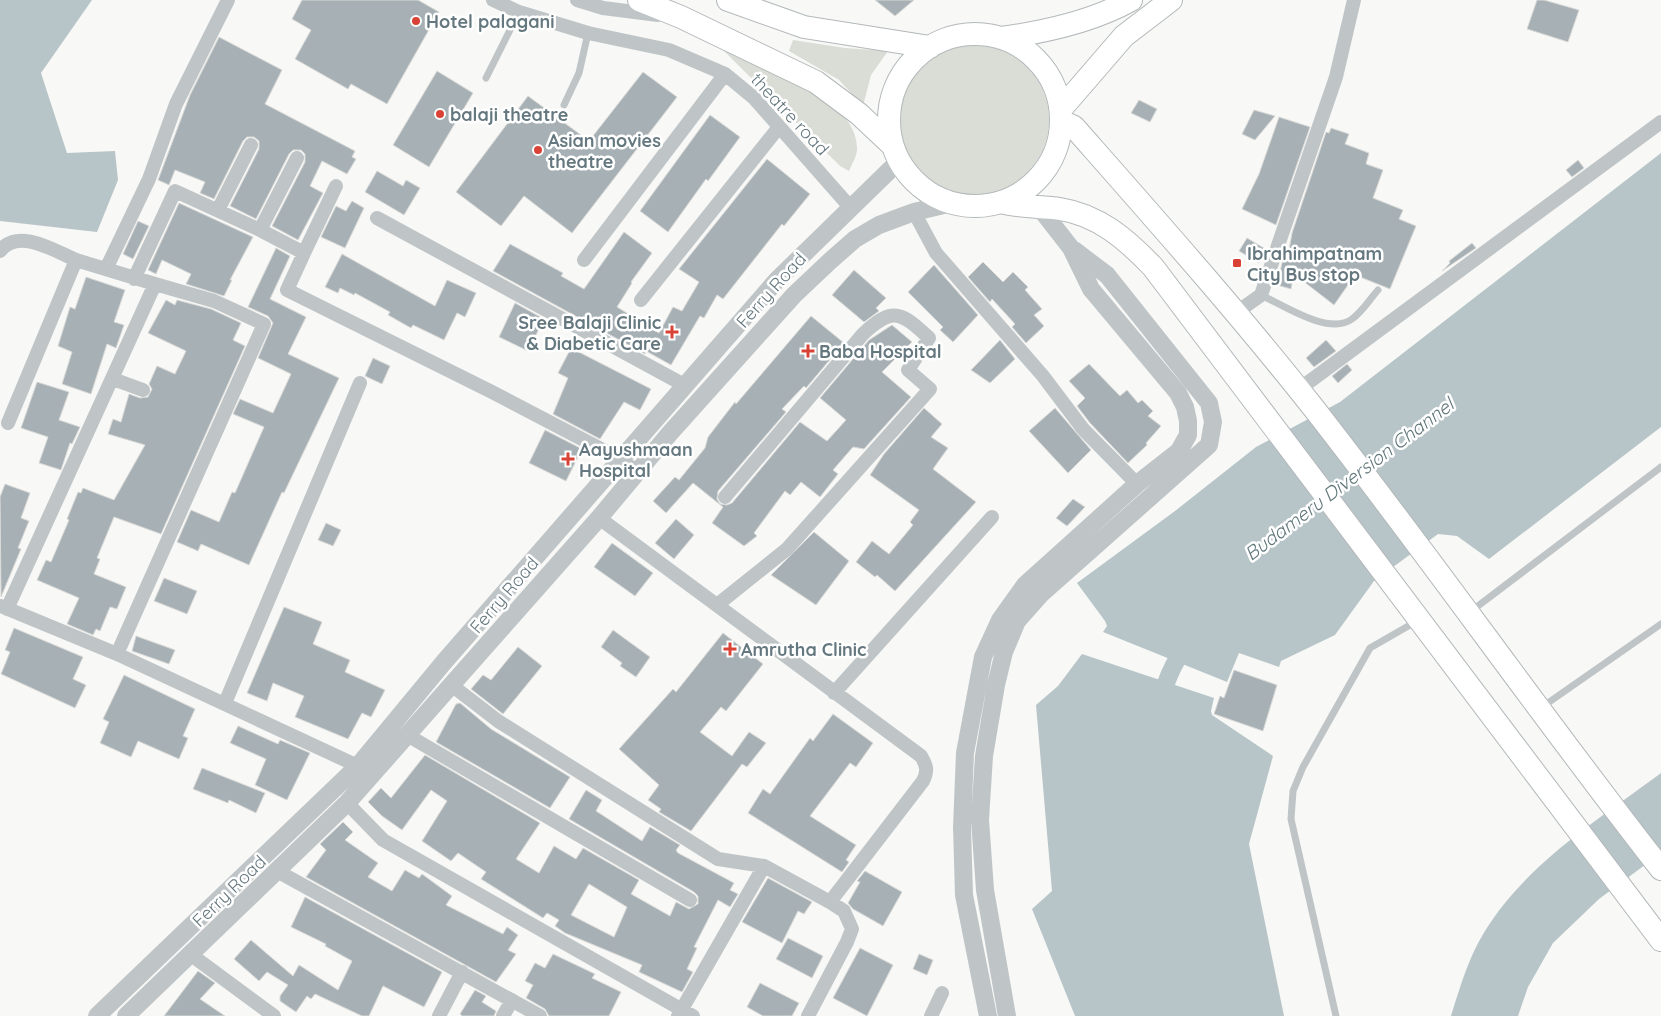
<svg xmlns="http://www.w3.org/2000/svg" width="1661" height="1016" font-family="Quicksand,sans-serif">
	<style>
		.green { fill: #d9ddd5 }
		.water { fill: #b8c5c8 }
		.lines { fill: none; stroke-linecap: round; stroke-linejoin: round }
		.canal { stroke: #b8c5c8; stroke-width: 18 }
		.building { fill: #a7b1b5; stroke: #dadad8; fill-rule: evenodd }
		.trunk-casing { stroke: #b3b8ba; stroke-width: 24 }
		.service { stroke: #bfc5c7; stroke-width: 7 }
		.minor { stroke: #bfc5c7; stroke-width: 14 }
		.tertiary { stroke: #bfc5c7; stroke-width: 18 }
		.trunk { stroke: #fff; stroke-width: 22 }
		.poi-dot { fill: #d94235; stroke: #fff; stroke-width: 2 }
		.labels { text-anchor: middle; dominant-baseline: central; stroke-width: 5; stroke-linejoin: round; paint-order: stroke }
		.poi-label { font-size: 18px; font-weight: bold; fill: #65787f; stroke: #fff; text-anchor: start }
		.street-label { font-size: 18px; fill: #65787f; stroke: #fff }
		.water-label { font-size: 19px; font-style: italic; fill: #607679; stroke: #fff }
	</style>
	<rect width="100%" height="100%" fill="#f8f8f6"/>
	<path class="green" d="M793 40 845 48 888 51 871 75 863 106 839 80 789 51Z
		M899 120a75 75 0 1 1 150 0a75 75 0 1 1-150 0Z
		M721 48C761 63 858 97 857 149 857 156 852 164 849 171L840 166Z"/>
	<path class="water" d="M0 0H92L41 73 67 153 115 151 118 180 97 232 0 221Z
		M1661 153V427L1489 559 1457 536 1438 534 1374 581 1335 635 1281 661 1279 667 1239 653 1227 682 1103 632 1107 626 1105 621 1077 583 1175 511 1256 447 1340 402Z
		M1082 654 1214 698 1211 711 1212 715 1273 756 1249 844 1284 1016H1075L1032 909 1052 891 1036 705 1058 686Z
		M1661 773V853L1599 899 1553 943 1528 987 1518 1016H1451C1460 987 1469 956 1485 931 1527 863 1598 820 1661 773Z"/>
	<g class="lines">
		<path class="canal" d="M1159 704C1165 684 1174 658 1189 643"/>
	</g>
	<path class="building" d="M302 0H418L439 12 387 104 351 84 348 89 295 59 311 30 292 19Z
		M875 0H914L895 16Z
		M1537 0H1544L1579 10 1568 42 1527 29Z
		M219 37 282 70 265 104 355 151 352 157 356 159 347 174 322 161 310 186 323 193 298 240 272 226 305 162V154L301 150H293L289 154 256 219 230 206 259 149V141L254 137H247L243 141 214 199 200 193 205 182 175 170 169 185 158 180 190 95Z
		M437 71 473 93 429 167 393 145Z
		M643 72 677 97 572 233 524 196 501 226 456 192 528 96 589 141Z
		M1139 100 1157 109 1150 122 1131 113Z
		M1254 110 1275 116 1255 140 1242 134Z
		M710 115 740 137 708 181 706 179 668 232 640 211Z
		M1279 117 1310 127 1276 225 1242 209 1259 174Z
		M1331 128 1349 134 1345 144 1369 153 1366 164 1383 170 1373 198 1403 210 1399 219 1416 226 1390 289 1355 275 1334 305 1294 274 1291 289 1277 285 1283 259 1287 261 1292 233 1326 132 1329 133Z
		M767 159 810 194 784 226 782 224 723 299 717 295 704 318 700 316 671 365 646 351 645 354 493 271 510 244 563 273 561 276 584 289 624 232 652 253 631 282 632 283 617 307 659 333 673 307 682 311 699 282 679 269Z
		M1578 160 1584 168 1572 177 1566 170Z
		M377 171 403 186 406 180 420 188 404 215 365 192Z
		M352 201 364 208 345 248 321 237 336 206 346 211Z
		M179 203 253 237 230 280H232L224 296 186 284 191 274 162 260 156 274 148 270Z
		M138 221 149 226 133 259 123 254Z
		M1247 238 1267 250 1259 263 1239 251Z
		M1472 243 1476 248 1442 271 1450 263 1449 261Z
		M276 248 290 256 270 299 306 317 288 354 339 378 284 493 282 492 249 565 201 544 198 551 177 542 191 510 219 522 232 492 235 493 264 427 233 414 240 399 273 413 291 374 258 358 273 323 268 316 248 307Z
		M342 254 435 306 447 280 476 293 465 317 457 313 444 340 413 325 411 328 388 315 390 312 355 293 354 295 340 288 338 293 325 287Z
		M983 262 1003 282 1013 272 1028 287 1025 290 1042 309 1034 315 1044 326 1026 343 1012 327 1015 324 992 299 990 302 968 277Z
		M934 265 978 315 953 342 940 330 943 327 908 292Z
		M854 270 886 298 876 308 879 311 864 322 832 295Z
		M86 277 125 290 114 322 124 325 116 348 107 344 91 394 62 384 72 352 58 346 70 307 75 309Z
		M166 300 175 305 177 300 211 309 241 323 233 340 245 346 161 534 114 517 97 558 100 559 94 574 126 587 117 609 110 607 100 631 96 629 93 635 67 624 79 598 37 580 46 560 51 562 69 520 67 519 78 492 81 493 83 488 114 500 145 445 108 434 113 419 121 422 129 394 140 398 148 397 152 389 149 384 157 366 175 374 186 351 148 333Z
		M515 303 544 319 528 351 499 337Z
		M811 316 844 343 806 388 804 386 782 409 786 412 718 491 717 499 720 504 727 505 732 503 800 422 827 441 846 420 820 398 869 340 892 325 912 342 882 372 911 397 864 449 853 447 833 470 838 474 820 497 801 482 790 495 785 491 754 533 757 536 744 546 712 523 723 507 693 483 666 513 653 501 675 477 679 480 705 448 708 437 735 402 736 404Z
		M1000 340 1015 359 990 383 971 370Z
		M1326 340 1336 351 1314 367 1306 358Z
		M571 348 651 389 640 410 624 402 600 439 553 414 568 378 558 373Z
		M373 358 390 366 382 384 365 376Z
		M1089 364 1120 396 1127 390 1138 403 1142 400 1153 411 1148 416 1161 426 1146 443 1147 445 1128 463 1090 423 1077 406 1085 398 1069 381Z
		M1347 364 1352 370 1338 383 1332 376Z
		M37 382 69 392 59 420 80 427 72 444 70 443 61 470 39 463 48 437 21 428Z
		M924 408 942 424 931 437 948 448 933 469 976 502 895 591 877 575 875 577 856 562 872 541 889 554 913 525 910 522 919 510 870 475 884 454Z
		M1055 408 1091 450 1068 473 1029 431Z
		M545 430 582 449 566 481 529 463Z
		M5 484 30 493 21 518 29 521 18 548 21 549 1 597 0 497Z
		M1073 499 1085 507 1067 526 1056 518Z
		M676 519 694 535 674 559 655 543Z
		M326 523 341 530 333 546 318 540Z
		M814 532 849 561 816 605 771 575Z
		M612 543 653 573 635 596 594 567Z
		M164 578 197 591 187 614 154 601Z
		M284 607 322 622 313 644 350 660 345 672 385 690 371 717 362 713 348 739 295 717 304 696 273 683 267 701 247 693Z
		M14 628 83 657 73 679 86 685 75 708 1 674 10 652 5 650Z
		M613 630 650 657 636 677 620 666 622 663 601 647Z
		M723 633 763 664 726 711 721 707 700 732 732 756 749 732 766 743 747 767 742 764 691 831 659 812 661 809 648 800 659 785 619 749 673 689 676 692Z
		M136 636 175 650 169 664 132 651Z
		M518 647 542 666 503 714 471 689 483 675 491 680Z
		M1234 670 1277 685 1263 731 1214 714 1220 696 1224 698Z
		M124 675 195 709 183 736 188 738 179 759 138 741 131 757 100 743 109 722 103 719Z
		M460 703 491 729 570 777 550 808 436 742 456 704Z
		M833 714 873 743 856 767 850 763 810 816 856 845 846 860 849 862 842 872 748 813 763 789 770 794 810 738 813 741Z
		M238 726 278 744 280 740 310 753 287 800 255 785 266 759 230 743Z
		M425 755 540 823 516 859 539 873 554 846 576 859 583 848 639 880 631 894 670 916 676 902 689 909 698 904V896L694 892 569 819 586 790 602 800 596 811 642 841 650 827 680 845 676 850 678 853 734 883 730 890 738 894 730 907 718 900 694 947 697 948 687 969 693 972 682 992 639 972 642 965 565 933 555 926 559 920 547 913 543 918 481 879 486 872 458 853 451 861 422 841 447 801 431 790 402 830 382 816 368 802 381 788 391 798ZM589 884 627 907 614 937 571 915Z
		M202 768 265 793 256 813 229 800 228 803 193 789Z
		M343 822 353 832 345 840 378 863 368 877 392 891 405 870 419 878 422 874 452 896 446 905 503 934 507 927 518 935 508 950 516 954 496 982 306 877 326 850 320 844Z
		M865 871 902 892 883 926 853 909 848 903 860 882 857 881Z
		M768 878 812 902 804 914 798 911 782 943 742 922Z
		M305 897 442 972 424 1007 383 986 369 1016H362L315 994 311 999 307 996 296 1012 280 1001V996L288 985 267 972 259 981 234 959 251 940 293 976 299 965 338 990 352 961 325 946 326 944 291 927Z
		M788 938 823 956 812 978 776 959Z
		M860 948 893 965 867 1016 833 998Z
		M553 954 595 974 592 978 621 992 609 1016H549L545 1009 526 998 533 985 525 981 535 963 545 968Z
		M919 954 933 960 927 975 913 969Z
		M198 971 215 983 200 999 225 1016H164Z
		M760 983 799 1003 792 1016H763L747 1007Z
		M475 990 486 996 482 1002 496 1011 494 1016H462L460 1014Z"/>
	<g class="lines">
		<g class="trunk-casing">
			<path id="trunk" d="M639 0 681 17 816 82 859 114 892 145
				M728 0 804 27 930 47
				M889 120a86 86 0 1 1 172 0a86 86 0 1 1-172 0Z
				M1001 38C1045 32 1092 22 1131 0
				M1061 109 1124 36 1171 0
				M1061 121 1074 127C1155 219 1236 310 1312 406 1431 558 1542 717 1661 869
				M1002 202C1021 208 1041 206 1060 209 1099 215 1127 240 1153 267L1661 940"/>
		</g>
		<path class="service" d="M486 78 519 12
			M564 105 579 73 588 33
			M1261 295C1283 305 1329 336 1352 319 1362 312 1370 299 1378 290
			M1470 612 1661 467
			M1542 707 1661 624
			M1336 1016 1291 819 1293 791 1303 767 1370 648 1417 621"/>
		<path class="minor" d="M493 0 519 12 588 33 669 50 725 74 754 98 850 207
			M577 0 603 8 658 15
			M218 210 251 145
			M914 212 936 253 1043 376 1083 429 1137 484
			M377 218 686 386
			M260 230 297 158
			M0 251C18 227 55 251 76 260
			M304 253 336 186
			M584 260 725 74
			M106 269 149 179 176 104 228 0
			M134 279 175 191 260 230 304 253 287 290 492 392 622 460 637 472
			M641 300 779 127
			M1237 312 1261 295 1336 77 1354 0
			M113 379 143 390
			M1298 390 1661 122
			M8 423 76 260 155 284
			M599 518 921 756C927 766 928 771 923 781L830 902
			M717 605 787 549 930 389 908 370 929 338C901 312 893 306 863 334L725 497
			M1 606 117 654 358 766 365 772
			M7 609 155 284 214 301 264 324 117 654
			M450 684 498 721 718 859 764 866 830 902 844 911 852 929 847 942 808 1016
			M834 693 992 517
			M225 703 360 383
			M407 735 690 900
			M347 803 383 840 693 1016
			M277 871 540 1016
			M190 954 274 1016
			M439 1016 462 972
			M503 1016 512 1000
			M678 1016 764 866
			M931 1016 942 993"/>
		<path class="tertiary" d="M97 1016 358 766 444 662 777 280 899 161
			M126 1016 347 803 599 518 670 433 794 295 830 261 855 239 879 225 914 212 952 203
			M988 1016 964 895 962 827 965 753 983 657 1000 620 1025 585 1137 484 1179 451 1188 435V421L1185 407 1178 393 1091 289 1071 248 1039 207
			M1007 1016 985 890 980 820 984 756 996 685 1004 652 1017 621 1041 594 1209 445 1213 422 1209 403 1107 275 1074 250"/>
		<use href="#trunk" class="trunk"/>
	</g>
	<g class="poi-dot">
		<circle cx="416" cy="21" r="5"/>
		<circle cx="440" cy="114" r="5"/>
		<circle cx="538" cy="150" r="5"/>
		<rect x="1232" y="258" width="10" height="10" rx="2.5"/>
		<path d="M669.5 324.5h5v5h5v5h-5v5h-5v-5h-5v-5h5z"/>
		<path d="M805.5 343.5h5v5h5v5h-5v5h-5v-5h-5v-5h5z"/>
		<path d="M565.5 451.5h5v5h5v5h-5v5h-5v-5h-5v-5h5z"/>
		<path d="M727.5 641.5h5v5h5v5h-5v5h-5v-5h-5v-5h5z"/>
	</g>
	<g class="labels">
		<g class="poi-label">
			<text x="426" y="21">Hotel palagani</text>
			<text x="450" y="114">balaji theatre</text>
			<text x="548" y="140">Asian movies<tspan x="548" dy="21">theatre</tspan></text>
			<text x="1247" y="253">Ibrahimpatnam<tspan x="1247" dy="21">City Bus stop</tspan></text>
			<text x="661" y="322" text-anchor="end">Sree Balaji Clinic<tspan x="661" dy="21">&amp; Diabetic Care</tspan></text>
			<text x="819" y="351">Baba Hospital</text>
			<text x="579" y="449">Aayushmaan<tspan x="579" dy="21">Hospital</tspan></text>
			<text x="741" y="649">Amrutha Clinic</text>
		</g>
		<g class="street-label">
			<text transform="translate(790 114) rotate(47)">theatre road</text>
			<text transform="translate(771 290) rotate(-48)">Ferry Road</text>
			<text transform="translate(504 595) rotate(-49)">Ferry Road</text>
			<text transform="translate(229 891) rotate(-44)">Ferry Road</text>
		</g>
		<g class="water-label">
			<text transform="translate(1349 479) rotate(-37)">Budameru Diversion Channel</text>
		</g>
	</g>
</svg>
